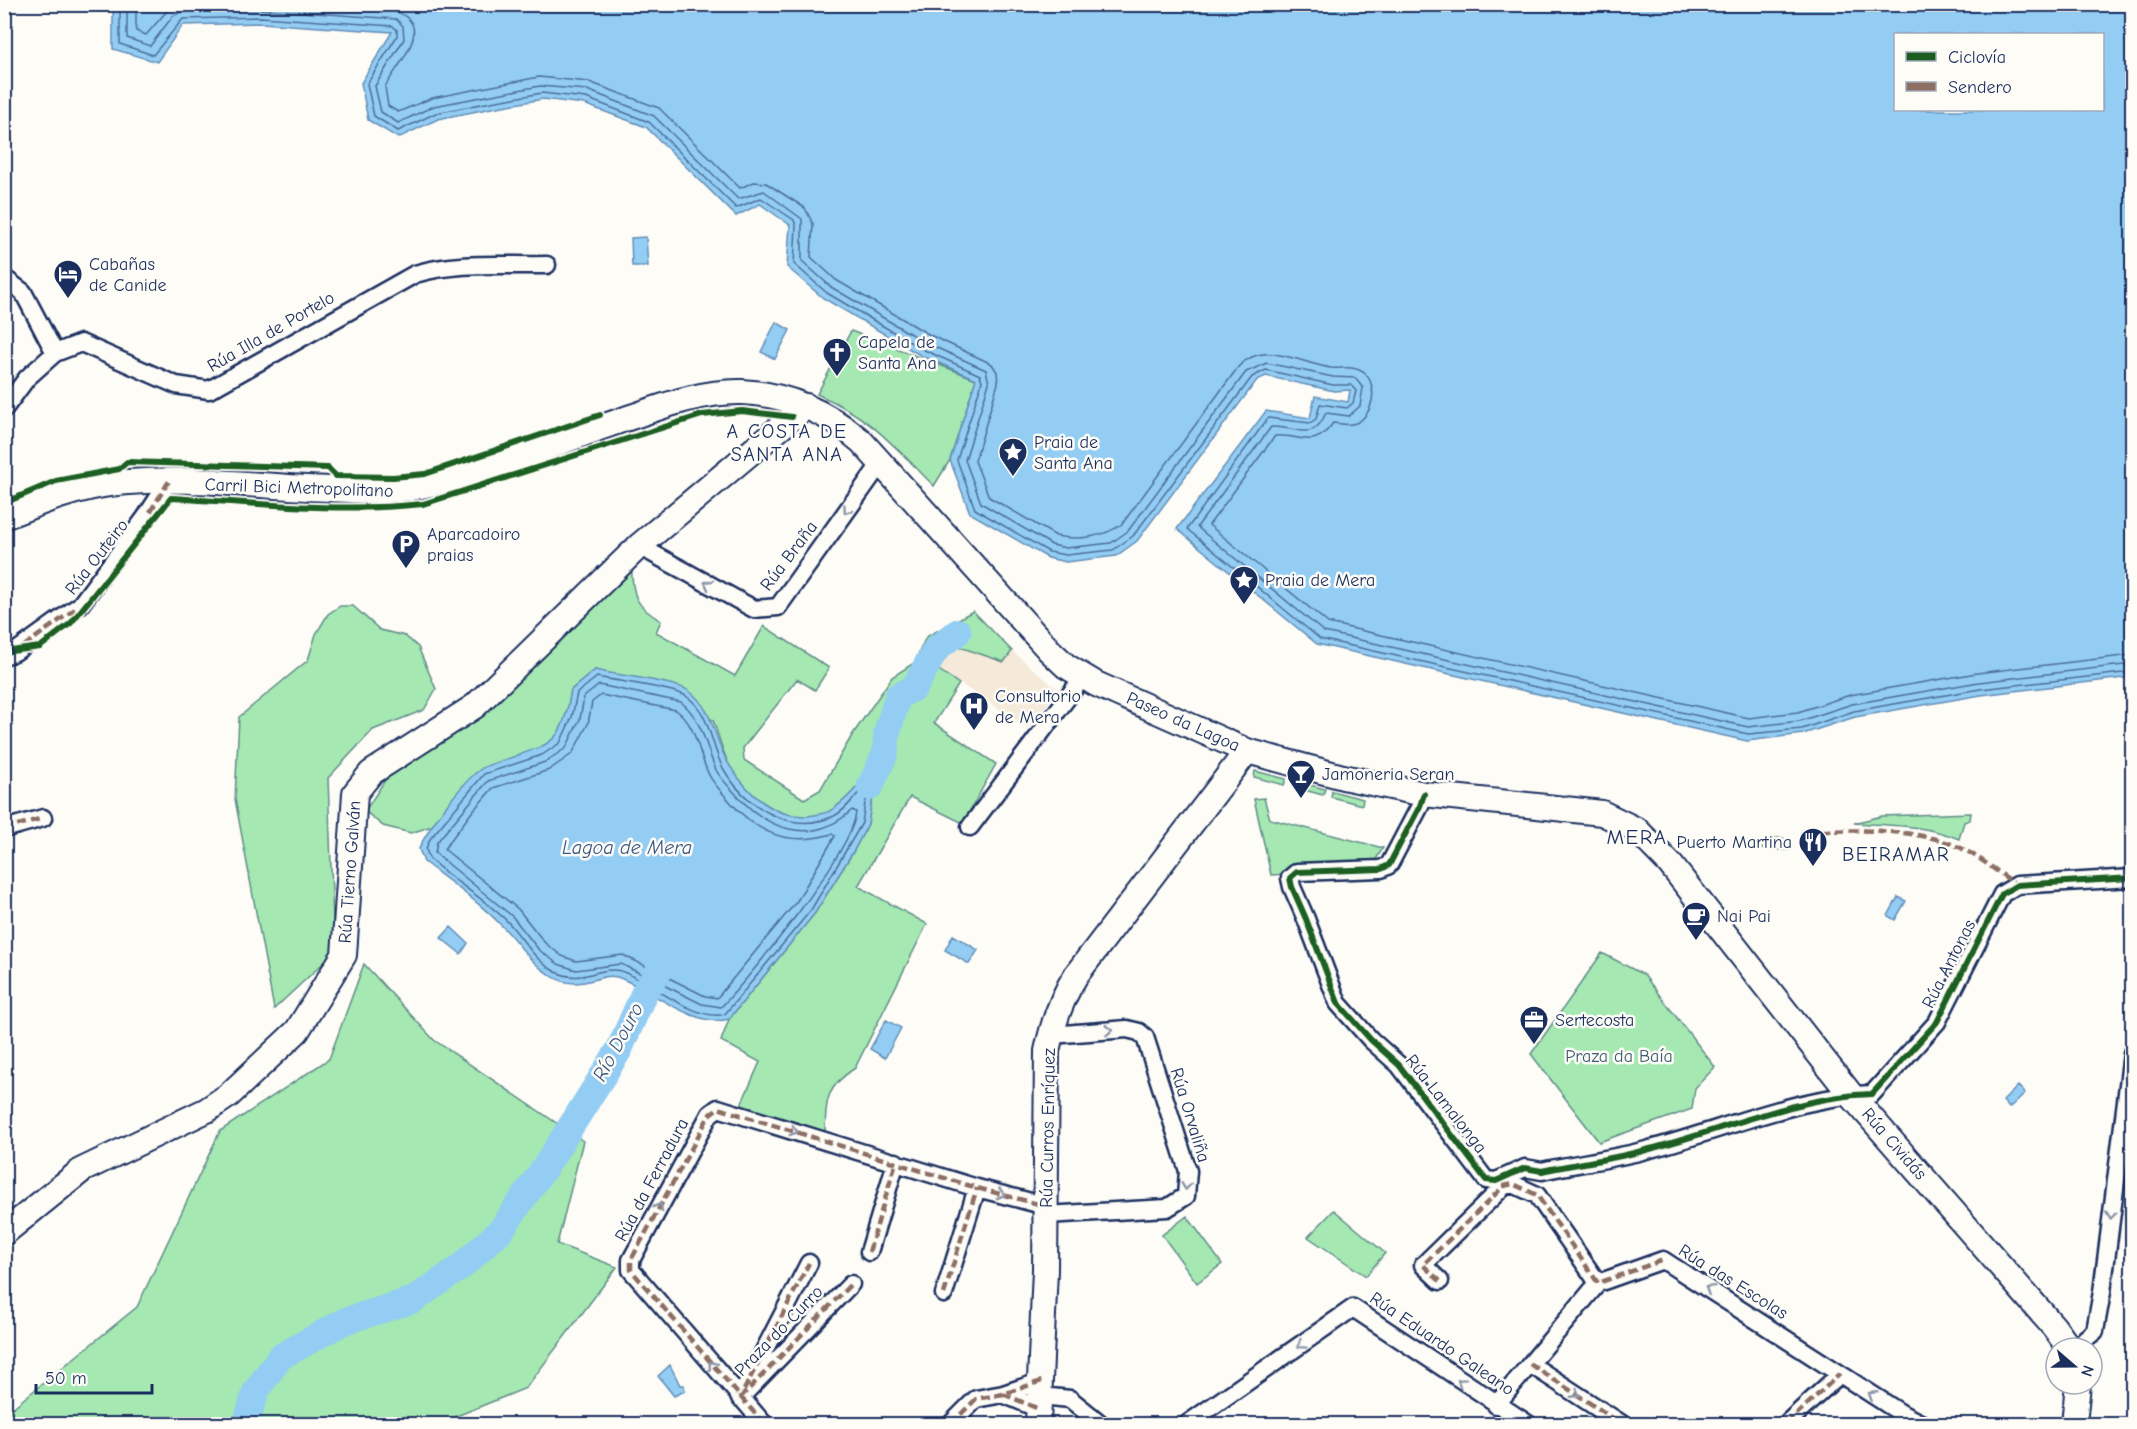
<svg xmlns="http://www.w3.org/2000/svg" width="2137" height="1429" font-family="'Comic Neue',sans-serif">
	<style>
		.built { fill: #f5e9d9 }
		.green { fill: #a5e8b2; stroke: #608c88; stroke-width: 1.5 }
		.water { fill: #93cdf3; stroke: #638eb7; stroke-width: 1.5; fill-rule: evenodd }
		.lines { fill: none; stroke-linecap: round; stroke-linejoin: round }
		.shore { stroke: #4b6e9a; stroke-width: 1.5 }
		.river { stroke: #93cdf3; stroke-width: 27 }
		.street-casing { stroke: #1b2f5e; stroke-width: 21 }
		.secondary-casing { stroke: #1b2f5e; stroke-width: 28 }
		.street { stroke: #fdfcf7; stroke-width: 16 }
		.secondary { stroke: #fdfcf7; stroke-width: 24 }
		.quiet { stroke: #8d6e63; stroke-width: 4.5; stroke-dasharray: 9 4.5; stroke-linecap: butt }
		.cycleway-casing { stroke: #fdfcf7; stroke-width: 10 }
		.cycleway { stroke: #1b5e20; stroke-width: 6 }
		.oneway { stroke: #8c96aa }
		.labels { text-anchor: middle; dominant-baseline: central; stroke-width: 5; stroke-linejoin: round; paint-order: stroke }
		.poi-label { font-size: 18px; fill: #1b2f5e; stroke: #fdfcf7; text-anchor: start }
		.street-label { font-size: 18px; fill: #1b2f5e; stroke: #fdfcf7 }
		.park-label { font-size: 18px; fill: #3e5d73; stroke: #fdfcf7 }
		.neighbourhood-label { font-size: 20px; letter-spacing: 1.5px; fill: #1b2f5e; stroke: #fdfcf7 }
		.water-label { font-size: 20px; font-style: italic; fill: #395683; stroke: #fdfcf7 }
		.quarter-label { font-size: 21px; letter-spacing: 1.5px; fill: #1b2f5e; stroke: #fdfcf7 }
	</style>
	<rect width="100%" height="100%" fill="#fdfcf7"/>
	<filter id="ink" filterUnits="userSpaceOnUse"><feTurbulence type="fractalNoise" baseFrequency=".0167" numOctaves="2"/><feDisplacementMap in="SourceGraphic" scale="12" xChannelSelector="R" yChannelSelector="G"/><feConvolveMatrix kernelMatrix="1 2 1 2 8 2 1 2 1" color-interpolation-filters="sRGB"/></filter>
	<g filter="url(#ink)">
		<path class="built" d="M957 646 1004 662 1012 651 1058 690 1028 728 936 668Z"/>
		<path class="green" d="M851 331 976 379 950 460 934 486C894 446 871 417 817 394Z
			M631 565C634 597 633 604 661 621L656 632 735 676 764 626 829 668 815 690 797 679 743 748 744 760 804 799 820 790 853 734 892 677 914 663 926 637 973 611 1012 651 1004 662 957 646 936 668 959 684 934 723 996 764 963 823 910 797 858 886 927 924 855 1068C826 1087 826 1099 825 1133L740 1107 760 1062 721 1041 729 1019 815 913 853 852 868 824 871 804 886 769 880 754C869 773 852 796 833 809 797 835 743 796 728 763 722 749 718 734 713 720L612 674 595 670 571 690 567 716 556 739 540 749 508 759 455 797 432 826 411 833 383 826 365 811 400 757Z
			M340 606H353L380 630 405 636 418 647 436 689 424 710 373 730 328 778 334 953 274 1009 235 799 239 717 308 660 316 634 328 614Z
			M1255 771 1286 779 1284 785 1254 777Z
			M1294 781 1325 789 1323 795 1293 787Z
			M1332 791 1363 799 1362 805 1331 797Z
			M1264 798 1270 819 1383 848 1370 869 1271 875 1254 799Z
			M1971 813 1970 820 1964 822 1959 839C1925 825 1891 825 1854 823L1882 816Z
			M1776 838H1783L1788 842 1789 850 1762 849 1766 842Z
			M1602 953 1644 975 1715 1067 1695 1088 1692 1109 1599 1142 1531 1054Z
			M364 964 434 1040 583 1141 557 1244 617 1267 526 1388 437 1424H5V1414L137 1307 220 1131 329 1059Z
			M1334 1210 1385 1253 1366 1276 1308 1237Z
			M1187 1216 1222 1264 1197 1283 1162 1235Z"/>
		<path class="water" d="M113 5H2132V677L1981 695 1855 717 1803 734 1747 741 1317 644 1177 529 1266 411 1310 418 1315 396 1348 402 1350 390 1334 391 1266 376 1257 380 1137 541 1116 556 1066 562 1048 558 970 513 950 460 976 379 920 355 823 298 787 267 790 225 760 204 736 216 646 127 584 104 543 99 492 108 438 119 398 138 368 120 361 83 392 32 261 23 183 25 157 62 113 49ZM2102 34V110H1896V34Z
			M646 237 648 266H632L631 238Z
			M776 322 790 330 775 359 761 352Z
			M595 670C615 675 677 682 689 691 716 711 713 741 730 766 748 793 772 818 807 816 815 815 827 814 833 809 852 796 869 773 881 753L888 755 886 769 871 804 868 824 853 852 815 913 729 1019C696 1029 651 990 620 978 600 970 580 995 550 975 529 962 519 943 502 926 479 902 450 882 424 862L419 849C427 829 463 781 481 769 486 765 496 763 502 761 552 742 561 748 571 690Z
			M1898 897 1906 901 1895 920 1888 916Z
			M451 927 468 943 461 954 441 938Z
			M953 935 978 950 969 964 945 950Z
			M886 1020 901 1028 885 1058 870 1049Z
			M2018 1086 2025 1093 2009 1108 2003 1101Z
			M670 1365 680 1385H684L685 1391 674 1396 658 1376Z"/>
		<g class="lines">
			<path class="shore" d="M120 4V44L153 55 183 19 261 17 393 26 397 30V36L367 84 374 116 398 131 436 113 491 102 542 93 586 98 649 122 736 208 761 198 794 220 796 226 794 264 827 293 922 349 980 375 982 381 957 460 975 509 1049 552 1066 555 1113 550 1133 536 1252 377 1266 370 1333 385H1351L1356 391 1353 403 1347 408 1320 404 1316 419 1310 423 1268 418 1187 529 1320 639 1748 734 1802 729 1854 711 1980 689 2132 672
				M127 4V38L150 46 173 16 183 11 261 9 396 19 403 26 404 39 375 86 381 112 398 123 434 106 540 86 587 90 654 116 738 199 764 191 802 219V261L831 287 926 343 986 370 989 383 965 460 981 503 1052 545 1066 548 1111 543 1128 531 1246 372 1267 363 1333 377 1355 378 1363 388 1360 406 1349 416 1326 413C1312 444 1299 426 1271 427L1197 527 1324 632 1748 727 1800 721 1852 704 1979 682 2132 664
				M136 4V31L146 35 173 4
				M324 4C347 6 422 0 413 38 409 55 393 72 385 87L388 106 398 112 432 98 539 77 589 82 659 108 740 188 754 182 766 183 805 208 813 224 811 257 836 280 930 335 992 364 997 372 998 383 975 461 989 497 1056 536C1078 541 1104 537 1122 524L1239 366C1245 360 1254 355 1263 354 1285 352 1310 365 1331 368 1342 369 1352 365 1363 372 1379 384 1374 415 1356 423 1348 426 1341 424 1333 423 1314 451 1301 434 1275 436L1209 525 1328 623 1749 718 1798 712 1850 695 1977 673 2132 655
				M597 677C615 681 674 688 686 696 711 713 710 744 723 768 745 806 790 836 834 816 847 810 859 791 869 781L874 782 865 803 862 823 811 910 725 1014C696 1023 648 980 621 971 599 965 582 986 554 971 533 959 523 938 507 921 483 897 452 881 429 858L426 849 430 839 484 774 542 755 560 743 572 717 577 693Z
				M599 685 681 702C703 720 705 745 716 770 720 778 728 785 733 791 765 829 811 848 852 810L856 812C853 851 751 976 721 1007L702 1004 621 964 576 970 558 964 539 950 512 916 435 853 437 842 488 781 545 762 566 748 580 719 584 697Z
				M601 695 676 710C697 725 698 753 709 775 713 783 720 790 726 797 756 833 786 847 832 834L835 836 797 901 717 998 705 996 623 955 576 961 562 956 545 943 518 909 444 849 472 812 493 788 549 770 572 754 588 724 592 702Z"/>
			<path class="river" d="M870 787 885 754 887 732 898 696 914 688 936 649 958 632
				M246 1424 256 1391 280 1357 345 1321 413 1300 461 1267 501 1230 547 1164 619 1050 645 991 665 962"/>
			<g class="street-casing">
				<path id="street" d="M4 278 23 292 55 353
					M4 409 27 378 55 353 81 343 176 385 209 390 415 274C458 261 503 266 547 265
					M639 546 754 609 778 607 881 463
					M4 656 15 652 80 605 145 518 169 481
					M1424 794 1420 806 1389 865 1381 869 1297 872 1290 878 1292 887 1306 919 1338 1003 1371 1040 1399 1065 1486 1180 1496 1181 1525 1168 1542 1171C1578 1163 1615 1159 1650 1149 1719 1131 1800 1096 1872 1094L1937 1022 2002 894 2017 885 2132 878
					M970 827 1083 677
					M4 829 43 818
					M1046 1215 1167 1208 1186 1196 1188 1171 1145 1037 1139 1032 1127 1029 1051 1035
					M869 1252 896 1162
					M1440 1281 1423 1265 1504 1186 1513 1184 1537 1195 1598 1283 1663 1260 1904 1415 1922 1424
					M944 1294 977 1188
					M2085 1339 2095 1331 2102 1292 2132 1053
					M1530 1364 1622 1424
					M747 1384 809 1263
					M1003 1394 1039 1409
					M1041 1396 1070 1399 1101 1424
					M740 1398 851 1284
					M1496 1405 1598 1283
					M764 1424 631 1270V1260L710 1114 718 1108 977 1188 1046 1206
					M951 1424 976 1399 1003 1394 1042 1381
					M1187 1424 1353 1308 1528 1424
					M1786 1424 1840 1374"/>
			</g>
			<g class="secondary-casing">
				<path id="secondary" d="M4 517C41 502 78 487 117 483 179 476 245 485 307 488 345 489 384 494 421 486 488 471 554 444 619 421 659 408 699 391 742 392 787 394 828 413 861 441L1049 650 1066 666 1096 684 1247 751 1343 777 1424 794 1602 813 1637 830 1670 864 1851 1095 2054 1327 2069 1348
					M4 1233 82 1170 207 1110 229 1095 297 1031 344 955 355 793 371 773 475 706 639 546 806 406
					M1038 1424 1045 1270 1047 1051C1053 1023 1061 999 1076 975L1247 751
					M2074 1424 2078 1384"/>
			</g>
			<use href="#street" class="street"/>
			<use href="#secondary" class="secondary"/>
			<path class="quiet" d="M150 512 169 481
				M24 646 75 609
				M4 829 43 818
				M1809 832C1855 829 1920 828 1963 849 1982 859 1999 873 2017 885
				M869 1252 896 1162
				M1440 1281 1423 1265 1504 1186 1513 1184 1537 1195 1598 1283 1663 1260
				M944 1294 977 1188
				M1530 1364 1622 1424
				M744 1390 809 1263
				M1003 1394 1039 1409
				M740 1398 851 1284
				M764 1424 631 1270V1260L710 1114 718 1108 977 1188 1046 1206
				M951 1424 976 1399 1003 1394 1042 1381
				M1786 1424 1840 1374"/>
			<g class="cycleway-casing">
				<path id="cycleway" d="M4 503 56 481 119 469 127 462 328 468 336 476 393 477 425 474 600 415
					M4 652 40 647 71 623 171 498C255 503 339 513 423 504L702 415 742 411 792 417
					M1424 794 1420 806 1389 865 1381 869 1297 872 1290 878 1292 887 1306 919 1338 1003 1371 1040 1399 1065 1486 1180 1496 1181 1525 1168 1542 1171C1578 1163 1615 1159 1650 1149 1719 1131 1800 1096 1872 1094L1937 1022 2002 894 2017 885 2132 878"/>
			</g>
			<use href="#cycleway" class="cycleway"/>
		</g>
		<defs><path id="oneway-chevron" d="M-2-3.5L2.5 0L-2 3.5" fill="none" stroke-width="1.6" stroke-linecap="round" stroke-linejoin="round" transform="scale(1.5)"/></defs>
		<g class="oneway">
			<use href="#oneway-chevron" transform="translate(847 510) rotate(125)"/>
			<use href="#oneway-chevron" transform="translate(708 584) rotate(-151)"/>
			<use href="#oneway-chevron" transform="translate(1109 1030) rotate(-4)"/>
			<use href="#oneway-chevron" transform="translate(794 1131) rotate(17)"/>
			<use href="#oneway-chevron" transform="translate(1186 1186) rotate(97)"/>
			<use href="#oneway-chevron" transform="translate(1001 1194) rotate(15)"/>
			<use href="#oneway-chevron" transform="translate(659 1207) rotate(-62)"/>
			<use href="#oneway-chevron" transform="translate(2111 1215) rotate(97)"/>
			<use href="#oneway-chevron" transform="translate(1709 1289) rotate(-148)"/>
			<use href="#oneway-chevron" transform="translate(1301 1345) rotate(145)"/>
			<use href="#oneway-chevron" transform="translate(712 1365) rotate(-130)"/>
			<use href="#oneway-chevron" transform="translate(1461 1382) rotate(-146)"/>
			<use href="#oneway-chevron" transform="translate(1576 1394) rotate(33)"/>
			<use href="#oneway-chevron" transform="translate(1872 1395) rotate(-147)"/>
		</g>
	</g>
	<defs>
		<g id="hotel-pin" transform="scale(1.5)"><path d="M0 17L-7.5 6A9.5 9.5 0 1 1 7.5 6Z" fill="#1b2f5e" stroke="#fdfcf7"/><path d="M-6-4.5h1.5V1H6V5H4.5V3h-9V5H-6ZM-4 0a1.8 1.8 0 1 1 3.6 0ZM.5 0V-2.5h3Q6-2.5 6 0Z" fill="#fff"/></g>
		<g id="church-pin" transform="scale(1.5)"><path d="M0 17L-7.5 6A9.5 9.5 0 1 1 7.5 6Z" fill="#1b2f5e" stroke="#fdfcf7"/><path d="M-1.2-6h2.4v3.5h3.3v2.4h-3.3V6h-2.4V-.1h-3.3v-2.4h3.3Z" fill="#fff"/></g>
		<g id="sight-pin" transform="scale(1.5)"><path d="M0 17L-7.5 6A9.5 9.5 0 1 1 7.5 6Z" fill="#1b2f5e" stroke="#fdfcf7"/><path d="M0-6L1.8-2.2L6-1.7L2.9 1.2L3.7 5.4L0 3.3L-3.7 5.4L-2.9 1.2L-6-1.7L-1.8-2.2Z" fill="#fff"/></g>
		<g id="parking-pin" transform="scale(1.5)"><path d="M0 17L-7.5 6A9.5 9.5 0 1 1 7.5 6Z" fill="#1b2f5e" stroke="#fdfcf7"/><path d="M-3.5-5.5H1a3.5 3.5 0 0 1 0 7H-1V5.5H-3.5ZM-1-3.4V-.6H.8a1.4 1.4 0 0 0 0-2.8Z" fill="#fff"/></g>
		<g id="hospital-pin" transform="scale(1.5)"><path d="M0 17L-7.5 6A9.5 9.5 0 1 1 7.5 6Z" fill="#1b2f5e" stroke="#fdfcf7"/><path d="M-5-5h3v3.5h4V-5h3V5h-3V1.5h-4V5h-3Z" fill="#fff"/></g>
		<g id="bar-pin" transform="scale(1.5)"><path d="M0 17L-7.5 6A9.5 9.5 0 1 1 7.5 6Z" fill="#1b2f5e" stroke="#fdfcf7"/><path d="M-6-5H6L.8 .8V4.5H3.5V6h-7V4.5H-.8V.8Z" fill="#fff"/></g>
		<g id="restaurant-pin" transform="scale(1.5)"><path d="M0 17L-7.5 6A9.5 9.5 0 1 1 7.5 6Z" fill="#1b2f5e" stroke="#fdfcf7"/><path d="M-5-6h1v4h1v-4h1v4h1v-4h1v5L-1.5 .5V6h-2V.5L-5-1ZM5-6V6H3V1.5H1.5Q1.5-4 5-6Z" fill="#fff"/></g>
		<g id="cafe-pin" transform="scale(1.5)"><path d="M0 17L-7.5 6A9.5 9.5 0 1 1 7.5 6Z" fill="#1b2f5e" stroke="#fdfcf7"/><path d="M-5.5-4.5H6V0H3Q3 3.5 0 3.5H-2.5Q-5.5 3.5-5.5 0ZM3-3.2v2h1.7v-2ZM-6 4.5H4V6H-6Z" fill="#fff"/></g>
		<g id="office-pin" transform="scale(1.5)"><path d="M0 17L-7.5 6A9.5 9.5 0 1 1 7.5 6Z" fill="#1b2f5e" stroke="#fdfcf7"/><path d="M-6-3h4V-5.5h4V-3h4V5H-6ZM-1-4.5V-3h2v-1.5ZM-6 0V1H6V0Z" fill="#fff"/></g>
	</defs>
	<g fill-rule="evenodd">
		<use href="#hotel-pin" x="68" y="274"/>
		<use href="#church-pin" x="837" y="352"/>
		<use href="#sight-pin" x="1013" y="452"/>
		<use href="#parking-pin" x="406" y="544"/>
		<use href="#sight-pin" x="1244" y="580"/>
		<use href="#hospital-pin" x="974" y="706"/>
		<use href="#bar-pin" x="1301" y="774"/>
		<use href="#restaurant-pin" x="1813" y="842"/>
		<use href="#cafe-pin" x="1696" y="916"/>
		<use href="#office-pin" x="1534" y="1020"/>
	</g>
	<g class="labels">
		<g class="poi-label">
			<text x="89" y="264">Cabañas<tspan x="89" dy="21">de Canide</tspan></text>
			<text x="858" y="342">Capela de<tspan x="858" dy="21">Santa Ana</tspan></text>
			<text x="1034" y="442">Praia de<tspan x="1034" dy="21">Santa Ana</tspan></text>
			<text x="427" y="534">Aparcadoiro<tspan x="427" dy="21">praias</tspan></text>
			<text x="1265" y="580">Praia de Mera</text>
			<text x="995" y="696">Consultorio<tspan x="995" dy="21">de Mera</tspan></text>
			<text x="1322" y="774">Jamoneria Seran</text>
			<text x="1792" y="842" text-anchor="end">Puerto Martina</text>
			<text x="1717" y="916">Nai Pai</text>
			<text x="1555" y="1020">Sertecosta</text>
		</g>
		<g class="street-label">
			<text transform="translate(271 332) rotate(-30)">Rúa Illa de Portelo</text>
			<text transform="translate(299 488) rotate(2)">Carril Bici Metropolitano</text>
			<text transform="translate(789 556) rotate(-53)">Rúa Braña</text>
			<text transform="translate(97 557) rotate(-52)">Rúa Outeiro</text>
			<text transform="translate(1183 722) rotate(24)">Paseo da Lagoa</text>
			<text transform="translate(350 872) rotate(-86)">Rúa Tierno Galván</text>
			<text transform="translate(1949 964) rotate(-63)">Rúa Antonas</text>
			<text transform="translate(1446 1104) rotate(52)">Rúa Lamalonga</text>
			<text transform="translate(1190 1115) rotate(73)">Rúa Orvaliña</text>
			<text transform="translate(1048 1128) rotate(-89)">Rúa Curros Enríquez</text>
			<text transform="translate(1894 1144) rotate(49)">Rúa Cividás</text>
			<text transform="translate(652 1180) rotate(-62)">Rúa da Ferradura</text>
			<text transform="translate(1733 1282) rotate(32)">Rúa das Escolas</text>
			<text transform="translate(779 1331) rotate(-46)">Praza do Curro</text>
			<text transform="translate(1442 1344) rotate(34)">Rúa Eduardo Galeano</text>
		</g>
		<g class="park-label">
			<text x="1619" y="1056">Praza da Baía</text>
		</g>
		<g class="neighbourhood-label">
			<text x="787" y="431">A COSTA DE<tspan x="787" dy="23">SANTA ANA</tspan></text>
			<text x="1896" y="854">BEIRAMAR</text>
		</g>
		<g class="water-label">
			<text x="627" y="847">Lagoa de Mera</text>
			<text transform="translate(618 1042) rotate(-62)">Río Douro</text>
		</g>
		<g class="quarter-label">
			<text x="1637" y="837">MERA</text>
		</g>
	</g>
	<rect width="2137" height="1429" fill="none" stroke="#fdfcf7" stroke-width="24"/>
	<rect x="12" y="12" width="2113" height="1405" fill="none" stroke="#1b2f5e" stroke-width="2" filter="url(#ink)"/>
	<rect x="1894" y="33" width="210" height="78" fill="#fdfcf7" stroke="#a3aaba" stroke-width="1.5"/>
	<rect x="1906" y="52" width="30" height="9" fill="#1b5e20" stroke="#a3aaba" stroke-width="1.5"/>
	<text x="1948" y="63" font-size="18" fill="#1b2f5e">Ciclovía</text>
	<rect x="1906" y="82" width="30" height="9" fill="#8d6e63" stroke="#a3aaba" stroke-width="1.5"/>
	<text x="1948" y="93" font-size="18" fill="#1b2f5e">Sendero</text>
	<g transform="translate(2074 1366) rotate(110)"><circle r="28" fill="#fdfcf7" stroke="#a3aaba" stroke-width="1.5"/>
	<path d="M0-4.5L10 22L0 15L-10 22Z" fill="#1b2f5e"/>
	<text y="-9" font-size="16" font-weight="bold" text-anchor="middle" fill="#1b2f5e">N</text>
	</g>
	<path d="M36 1384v9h116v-9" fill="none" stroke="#1b2f5e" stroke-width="3"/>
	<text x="45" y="1384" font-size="18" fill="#1b2f5e" stroke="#fdfcf7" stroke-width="4.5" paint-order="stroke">50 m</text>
</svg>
